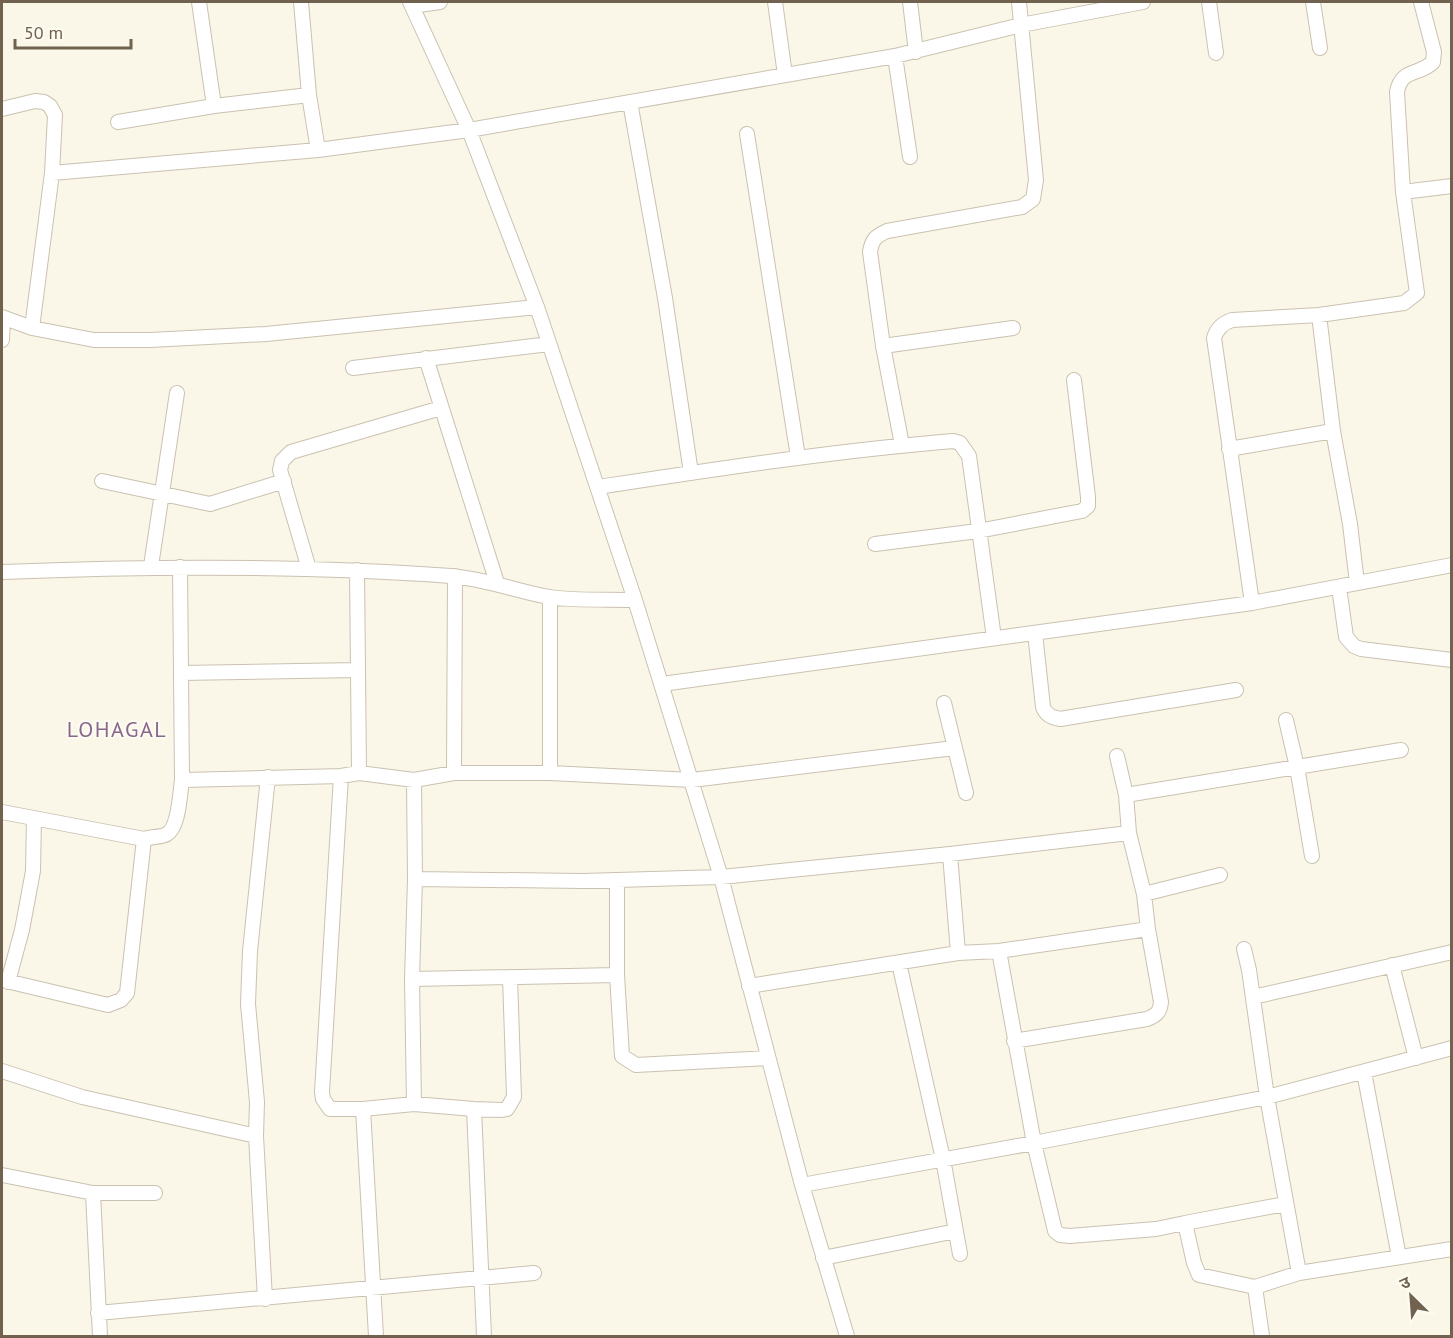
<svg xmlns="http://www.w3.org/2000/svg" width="1453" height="1338" font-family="'PT Sans','Noto Sans Devanagari',sans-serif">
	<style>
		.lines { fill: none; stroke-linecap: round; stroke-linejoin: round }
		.street-casing { stroke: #cbc1b0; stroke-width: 16 }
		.street { stroke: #fff; stroke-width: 14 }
		.labels { text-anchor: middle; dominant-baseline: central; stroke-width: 4.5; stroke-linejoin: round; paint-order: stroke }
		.quarter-label { font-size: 22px; letter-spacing: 1.5px; fill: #88678d; stroke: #fdfaef }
	</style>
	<rect width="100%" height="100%" fill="#faf7e9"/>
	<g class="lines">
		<g class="street-casing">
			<path id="street" d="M301 2 309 95 318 150
				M410 2 469 130 537 307 635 600 721 877 802 1185 847 1336
				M775 2 785 75
				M910 2 916 52
				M1209 2 1216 53
				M1313 2 1320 48
				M412 6 440 2
				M895 56 910 157
				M630 102 665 298 691 473
				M214 106 309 95
				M2 109 35 101 44 102 50 106 55 115 52 173 32 328
				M118 122 214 106 199 2
				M747 134 798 457
				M52 173 318 150 469 130 895 56 1021 25 1143 2
				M1403 192 1452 186
				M1319 315 1333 431 1350 524 1357 583
				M2 317 32 328 94 340H150L266 334 537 307
				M2 340 3 318
				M883 346 1013 328
				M426 358 497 583
				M353 368 549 344
				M902 445 883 346 870 252C872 239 876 236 887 231L1022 207 1033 199 1036 180 1019 2
				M1229 449 1333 431
				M102 481 210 504 284 481
				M598 487C716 469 833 451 953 441L960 443 969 456 994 638
				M875 544 978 531 1082 511 1088 506V497L1074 380
				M151 566 177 393
				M180 567 182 780 341 776 359 773 414 780 454 773H550L692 780 954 748
				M309 569 280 470 282 461 291 452 441 408
				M357 570 359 773
				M2 572C152 566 301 565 451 576 486 579 516 591 549 597 573 601 610 599 635 600
				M1339 587 1346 637 1354 646 1361 649 1452 660
				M550 597V773
				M1252 603 1214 338C1217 328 1223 323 1232 320L1319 315 1404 303 1417 293 1403 192 1397 92C1401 68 1419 76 1433 62L1434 52 1421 2
				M1035 633 1043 707C1046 715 1051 717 1060 719L1236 690
				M181 673 358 670
				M662 684 1252 603 1452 565
				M944 703 966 793
				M1286 720 1297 767 1312 856
				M454 773 455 576
				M341 776 322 1092 323 1099 330 1109H363L414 1104 474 1109 502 1110 507 1109 514 1097 510 977
				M414 780 415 879
				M1126 795 1401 750
				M2 812 144 839
				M950 854 958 953
				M617 880V975L622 1056 636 1065 768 1058
				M1144 894 1220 875
				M1244 949 1249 970 1267 1097 1299 1273
				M999 951 1034 1143 1055 1231 1060 1235 1070 1236 1156 1229 1185 1223 1194 1263 1199 1275 1255 1287
				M899 963 943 1159 960 1254
				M1392 965 1416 1058
				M412 979 617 975
				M2 980 108 1005 121 1000 127 993 144 839C152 836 160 838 167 834 179 827 180 793 182 780
				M8 982 22 930 33 871 34 818
				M749 986 958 953 999 951 1148 929
				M1253 997 1452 952
				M1014 1041 1147 1019C1157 1015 1160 1012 1161 1002L1148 929 1144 894 1129 833 1126 795 1117 756
				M2 1071 82 1097 256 1136
				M1364 1072 1399 1257
				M414 1104 412 979 415 879 582 881 721 877 950 854 1129 833
				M363 1109 376 1336
				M474 1109 484 1336
				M2 1175 93 1193H155
				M802 1185 1034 1143 1267 1097 1452 1048
				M93 1193 100 1336
				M1185 1223 1285 1204
				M823 1258 956 1231
				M265 1299 256 1136 257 1102 248 1004 250 951 268 777
				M98 1313 534 1273
				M1262 1336 1255 1287 1299 1273 1452 1249"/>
		</g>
		<use href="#street" class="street"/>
	</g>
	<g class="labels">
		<g class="quarter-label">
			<text x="117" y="729">LOHAGAL</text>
		</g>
	</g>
	<rect width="1453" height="1338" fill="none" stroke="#716250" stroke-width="6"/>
	<g transform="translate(1411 1296) rotate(335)" stroke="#fdfaef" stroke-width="4.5" paint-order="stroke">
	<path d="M0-4.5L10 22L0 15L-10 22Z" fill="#716250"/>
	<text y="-9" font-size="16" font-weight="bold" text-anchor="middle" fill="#716250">उ</text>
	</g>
	<path d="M15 39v9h116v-9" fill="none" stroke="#716250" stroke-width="3"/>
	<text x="24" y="39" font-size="18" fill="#716250" stroke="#fdfaef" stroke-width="4.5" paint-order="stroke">50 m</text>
</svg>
